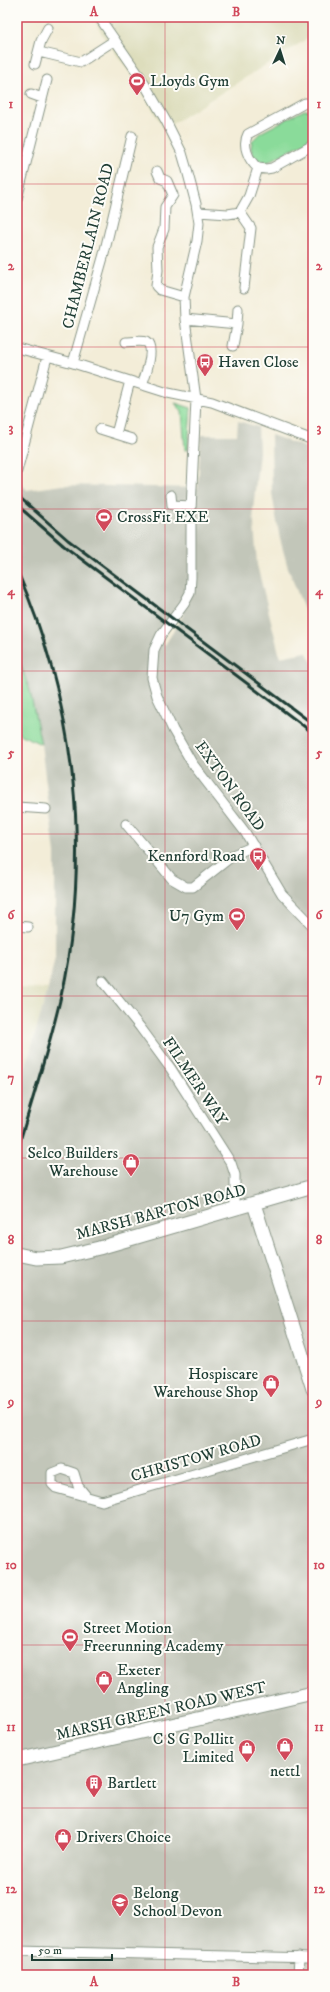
<svg xmlns="http://www.w3.org/2000/svg" width="330" height="1992" font-family="'IM FELL DW Pica',serif">
	<style>
		.built { fill: #ddddbc }
		.industrial { fill: #c2c6b9; fill-rule: evenodd }
		.green { fill: #8adb9a; stroke: #548c67 }
		.lines { fill: none; stroke-linecap: round; stroke-linejoin: round }
		.street-casing { stroke: #899586; stroke-width: 11 }
		.secondary-casing { stroke: #899586; stroke-width: 15 }
		.street { stroke: #fff; stroke-width: 9 }
		.secondary { stroke: #fff; stroke-width: 13 }
		.rail { stroke: #1f3d34; stroke-width: 3 }
		.grid { fill: none; stroke: #d1495b; stroke-width: 1; stroke-opacity: 0.55 }
		.labels { text-anchor: middle; dominant-baseline: central; stroke-width: 4; stroke-linejoin: round; paint-order: stroke }
		.poi-label { font-size: 16px; fill: #1f3d34; stroke: #fdfcf7; text-anchor: start }
		.street-label { font-size: 16px; fill: #1f3d34; stroke: #fdfcf7 }
		.neatline { fill: none; stroke: #d1495b; stroke-width: 1.5 }
		.grid-label { font-size: 13px; text-anchor: middle; font-weight: bold; fill: #d1495b }
	</style>
	<rect width="100%" height="100%" fill="#fdfcf7"/>
	<filter id="ink" filterUnits="userSpaceOnUse"><feTurbulence type="fractalNoise" baseFrequency=".025" numOctaves="2"/><feDisplacementMap in="SourceGraphic" scale="8" xChannelSelector="R" yChannelSelector="G"/><feConvolveMatrix kernelMatrix="1 2 1 2 8 2 1 2 1" color-interpolation-filters="sRGB"/></filter>
	<filter id="wash" filterUnits="userSpaceOnUse"><feTurbulence type="fractalNoise" baseFrequency=".012" numOctaves="4" result="noise"/><feDisplacementMap in="SourceGraphic" scale="16" xChannelSelector="R" yChannelSelector="G"/><feGaussianBlur stdDeviation="0.9" result="paint"/><feColorMatrix in="noise" values="0 0 0 0 0 0 0 0 0 0 0 0 0 0 0 0 0 1.4 0 .05"/><feComposite in="paint" operator="in"/></filter>
	<g filter="url(#wash)">
		<rect width="100%" height="100%" fill="#f3edd8"/>
		<path class="built" d="M93 17H313V35L164 129 135 79 104 38Z
			M17 988 48 989 17 1094Z"/>
		<path class="industrial" d="M238 421 258 427 259 452 253 510 257 565 280 657 306 652 313 664V1975H17V1096L48 989 55 958V853L41 744 30 691 17 654V480L27 490 63 485 198 488 201 435H237ZM176 609 184 614 165 645 156 636Z
			M271 435 313 450V633L288 568 280 539 272 493Z"/>
		<path class="green" d="M304 110 313 111V138L268 162 258 160 253 157 251 148 252 141 260 133Z
			M175 403 191 408 188 450H185L182 412Z
			M17 654 30 691 41 744 17 733Z"/>
	</g>
	<g filter="url(#ink)">
		<g class="lines">
			<g class="street-casing">
				<path id="street" d="M99 17 141 78 166 121 182 153 187 170 196 204 199 223 197 241 184 297 185 319 196 399 191 510V578L190 593 184 604 161 635 154 650 152 678 157 696 173 730 192 763 245 832 282 894 313 926
					M39 52 81 62 115 40
					M35 64 41 41 48 28
					M31 94 42 98
					M258 168 266 169 272 168 313 145
					M157 171 160 178 167 181 173 195 165 207 164 229 157 247 158 270 156 286 160 290 184 297
					M17 199 47 80
					M198 212 228 214 240 212 251 228 244 288
					M240 212 249 196 258 168C248 160 242 145 248 134L305 103 313 104
					M185 319 237 324 238 309
					M126 342C131 342 141 340 146 342 156 348 145 376 142 385
					M233 346 237 324
					M17 348 73 363 168 393 212 402 313 440
					M73 363 104 254 132 136
					M100 429 116 434 130 381
					M116 434 132 439
					M17 471 47 357
					M171 495 172 505 191 506
					M17 807 46 809
					M126 824 172 879 186 887H193L235 854 254 846
					M17 926 28 927
					M103 981 140 1027 171 1069 231 1163 235 1175V1209
					M87 1497 78 1486 74 1473 62 1469 52 1473V1484L56 1488 102 1501 313 1439
					M17 1951 313 1958
					M298 1975 299 1957"/>
			</g>
			<g class="secondary-casing">
				<path id="secondary" d="M254 1204 313 1389
					M17 1254 36 1258 61 1257 99 1248 313 1186
					M17 1760 313 1693"/>
			</g>
			<use href="#street" class="street"/>
			<use href="#secondary" class="secondary"/>
			<path class="rail" d="M17 495 68 540 313 724
				M17 505 64 546 313 733
				M17 570C76 705 92 852 61 996 49 1049 32 1100 17 1151"/>
		</g>
	</g>
	<path class="grid" d="M165 17V1975M17 184H313M17 347H313M17 509H313M17 671H313M17 834H313M17 996H313M17 1158H313M17 1321H313M17 1483H313M17 1645H313M17 1808H313"/>
	<defs>
		<g id="stadium-pin" transform="scale(0.9)"><path d="M0 17L-7.5 6A9.5 9.5 0 1 1 7.5 6Z" fill="#d1495b" stroke="#fdfcf7"/><path d="M0-5a6.5 5 0 1 0 0 10a6.5 5 0 1 0 0-10ZM-3.5-1.8h7v3.6h-7Z" fill="#fff"/></g>
		<g id="bus-pin" transform="scale(0.9)"><path d="M0 17L-7.5 6A9.5 9.5 0 1 1 7.5 6Z" fill="#d1495b" stroke="#fdfcf7"/><path d="M-5-6H5V4H4V6H2V4H-2V6H-4V4H-5ZM-3.5-4V0h7V-4ZM-3.5 1.2v1.5H-2V1.2ZM2 1.2v1.5H3.5V1.2Z" fill="#fff"/></g>
		<g id="shop-pin" transform="scale(0.9)"><path d="M0 17L-7.5 6A9.5 9.5 0 1 1 7.5 6Z" fill="#d1495b" stroke="#fdfcf7"/><path d="M-5-2.5h2.3a2.7 3.5 0 0 1 5.4 0H5L5.5 6h-11ZM-1.5-2.5h3a1.5 2.3 0 0 0-3 0Z" fill="#fff"/></g>
		<g id="building-pin" transform="scale(0.9)"><path d="M0 17L-7.5 6A9.5 9.5 0 1 1 7.5 6Z" fill="#d1495b" stroke="#fdfcf7"/><path d="M-4-6H4V6H1V3H-1V6H-4ZM-2.5-4.3h1.7v1.8h-1.7ZM.8-4.3h1.7v1.8H.8ZM-2.5-1h1.7V.8h-1.7ZM.8-1h1.7V.8H.8Z" fill="#fff"/></g>
		<g id="school-pin" transform="scale(0.9)"><path d="M0 17L-7.5 6A9.5 9.5 0 1 1 7.5 6Z" fill="#d1495b" stroke="#fdfcf7"/><path d="M0-5L7-2L0 1L-7-2ZM-4 1L0 2.5L4 1V4Q0 6-4 4Z" fill="#fff"/></g>
	</defs>
	<g fill-rule="evenodd">
		<use href="#stadium-pin" x="137" y="81"/>
		<use href="#bus-pin" x="205" y="362"/>
		<use href="#stadium-pin" x="104" y="517"/>
		<use href="#bus-pin" x="258" y="856"/>
		<use href="#stadium-pin" x="237" y="916"/>
		<use href="#shop-pin" x="131" y="1162"/>
		<use href="#shop-pin" x="271" y="1383"/>
		<use href="#stadium-pin" x="70" y="1637"/>
		<use href="#shop-pin" x="104" y="1679"/>
		<use href="#shop-pin" x="285" y="1746"/>
		<use href="#shop-pin" x="247" y="1748"/>
		<use href="#building-pin" x="94" y="1783"/>
		<use href="#shop-pin" x="63" y="1837"/>
		<use href="#school-pin" x="120" y="1902"/>
	</g>
	<g class="labels">
		<g class="poi-label">
			<text x="150" y="81">Lloyds Gym</text>
			<text x="218" y="362">Haven Close</text>
			<text x="117" y="517">CrossFit EXE</text>
			<text x="245" y="856" text-anchor="end">Kennford Road</text>
			<text x="224" y="916" text-anchor="end">U7 Gym</text>
			<text x="118" y="1153" text-anchor="end">Selco Builders<tspan x="118" dy="18">Warehouse</tspan></text>
			<text x="258" y="1374" text-anchor="end">Hospiscare<tspan x="258" dy="18">Warehouse Shop</tspan></text>
			<text x="83" y="1628">Street Motion<tspan x="83" dy="18">Freerunning Academy</tspan></text>
			<text x="117" y="1670">Exeter<tspan x="117" dy="18">Angling</tspan></text>
			<text x="234" y="1739" text-anchor="end">C S G Pollitt<tspan x="234" dy="18">Limited</tspan></text>
			<text x="285" y="1771" text-anchor="middle">nettl</text>
			<text x="107" y="1783">Bartlett</text>
			<text x="76" y="1837">Drivers Choice</text>
			<text x="133" y="1893">Belong<tspan x="133" dy="18">School Devon</tspan></text>
		</g>
		<g class="street-label">
			<text transform="translate(88 246) rotate(-76)">CHAMBERLAIN ROAD</text>
			<text transform="translate(230 786) rotate(54)">EXTON ROAD</text>
			<text transform="translate(195 1081) rotate(56)">FILMER WAY</text>
			<text transform="translate(161 1212) rotate(-15)">MARSH BARTON ROAD</text>
			<text transform="translate(196 1458) rotate(-16)">CHRISTOW ROAD</text>
			<text transform="translate(161 1711) rotate(-13)">MARSH GREEN ROAD WEST</text>
		</g>
	</g>
	<rect width="330" height="1992" fill="none" stroke="#fdfcf7" stroke-width="44"/>
	<g transform="translate(280 50) rotate(4)" stroke="#fdfcf7" stroke-width="3" paint-order="stroke">
	<path d="M0-3L7 15L0 10L-7 15Z" fill="#1f3d34"/>
	<text y="-6" font-size="11" font-weight="bold" text-anchor="middle" fill="#1f3d34">N</text>
	</g>
	<path d="M32 1954v6h80v-6" fill="none" stroke="#1f3d34" stroke-width="2"/>
	<text x="38" y="1954" font-size="12" fill="#1f3d34" stroke="#fdfcf7" stroke-width="3" paint-order="stroke">50 m</text>
	<rect x="22" y="22" width="286" height="1948" class="neatline"/>
	<g class="grid-label">
		<text x="94" y="16">A</text>
		<text x="236" y="16">B</text>
		<text x="11" y="108">1</text>
		<text x="319" y="108">1</text>
		<text x="11" y="270">2</text>
		<text x="319" y="270">2</text>
		<text x="11" y="432">3</text>
		<text x="319" y="432">3</text>
		<text x="11" y="595">4</text>
		<text x="319" y="595">4</text>
		<text x="11" y="757">5</text>
		<text x="319" y="757">5</text>
		<text x="11" y="919">6</text>
		<text x="319" y="919">6</text>
		<text x="11" y="1082">7</text>
		<text x="319" y="1082">7</text>
		<text x="11" y="1244">8</text>
		<text x="319" y="1244">8</text>
		<text x="11" y="1406">9</text>
		<text x="319" y="1406">9</text>
		<text x="11" y="1569">10</text>
		<text x="319" y="1569">10</text>
		<text x="11" y="1731">11</text>
		<text x="319" y="1731">11</text>
		<text x="11" y="1893">12</text>
		<text x="319" y="1893">12</text>
		<text x="94" y="1986">A</text>
		<text x="236" y="1986">B</text>
	</g>
</svg>
